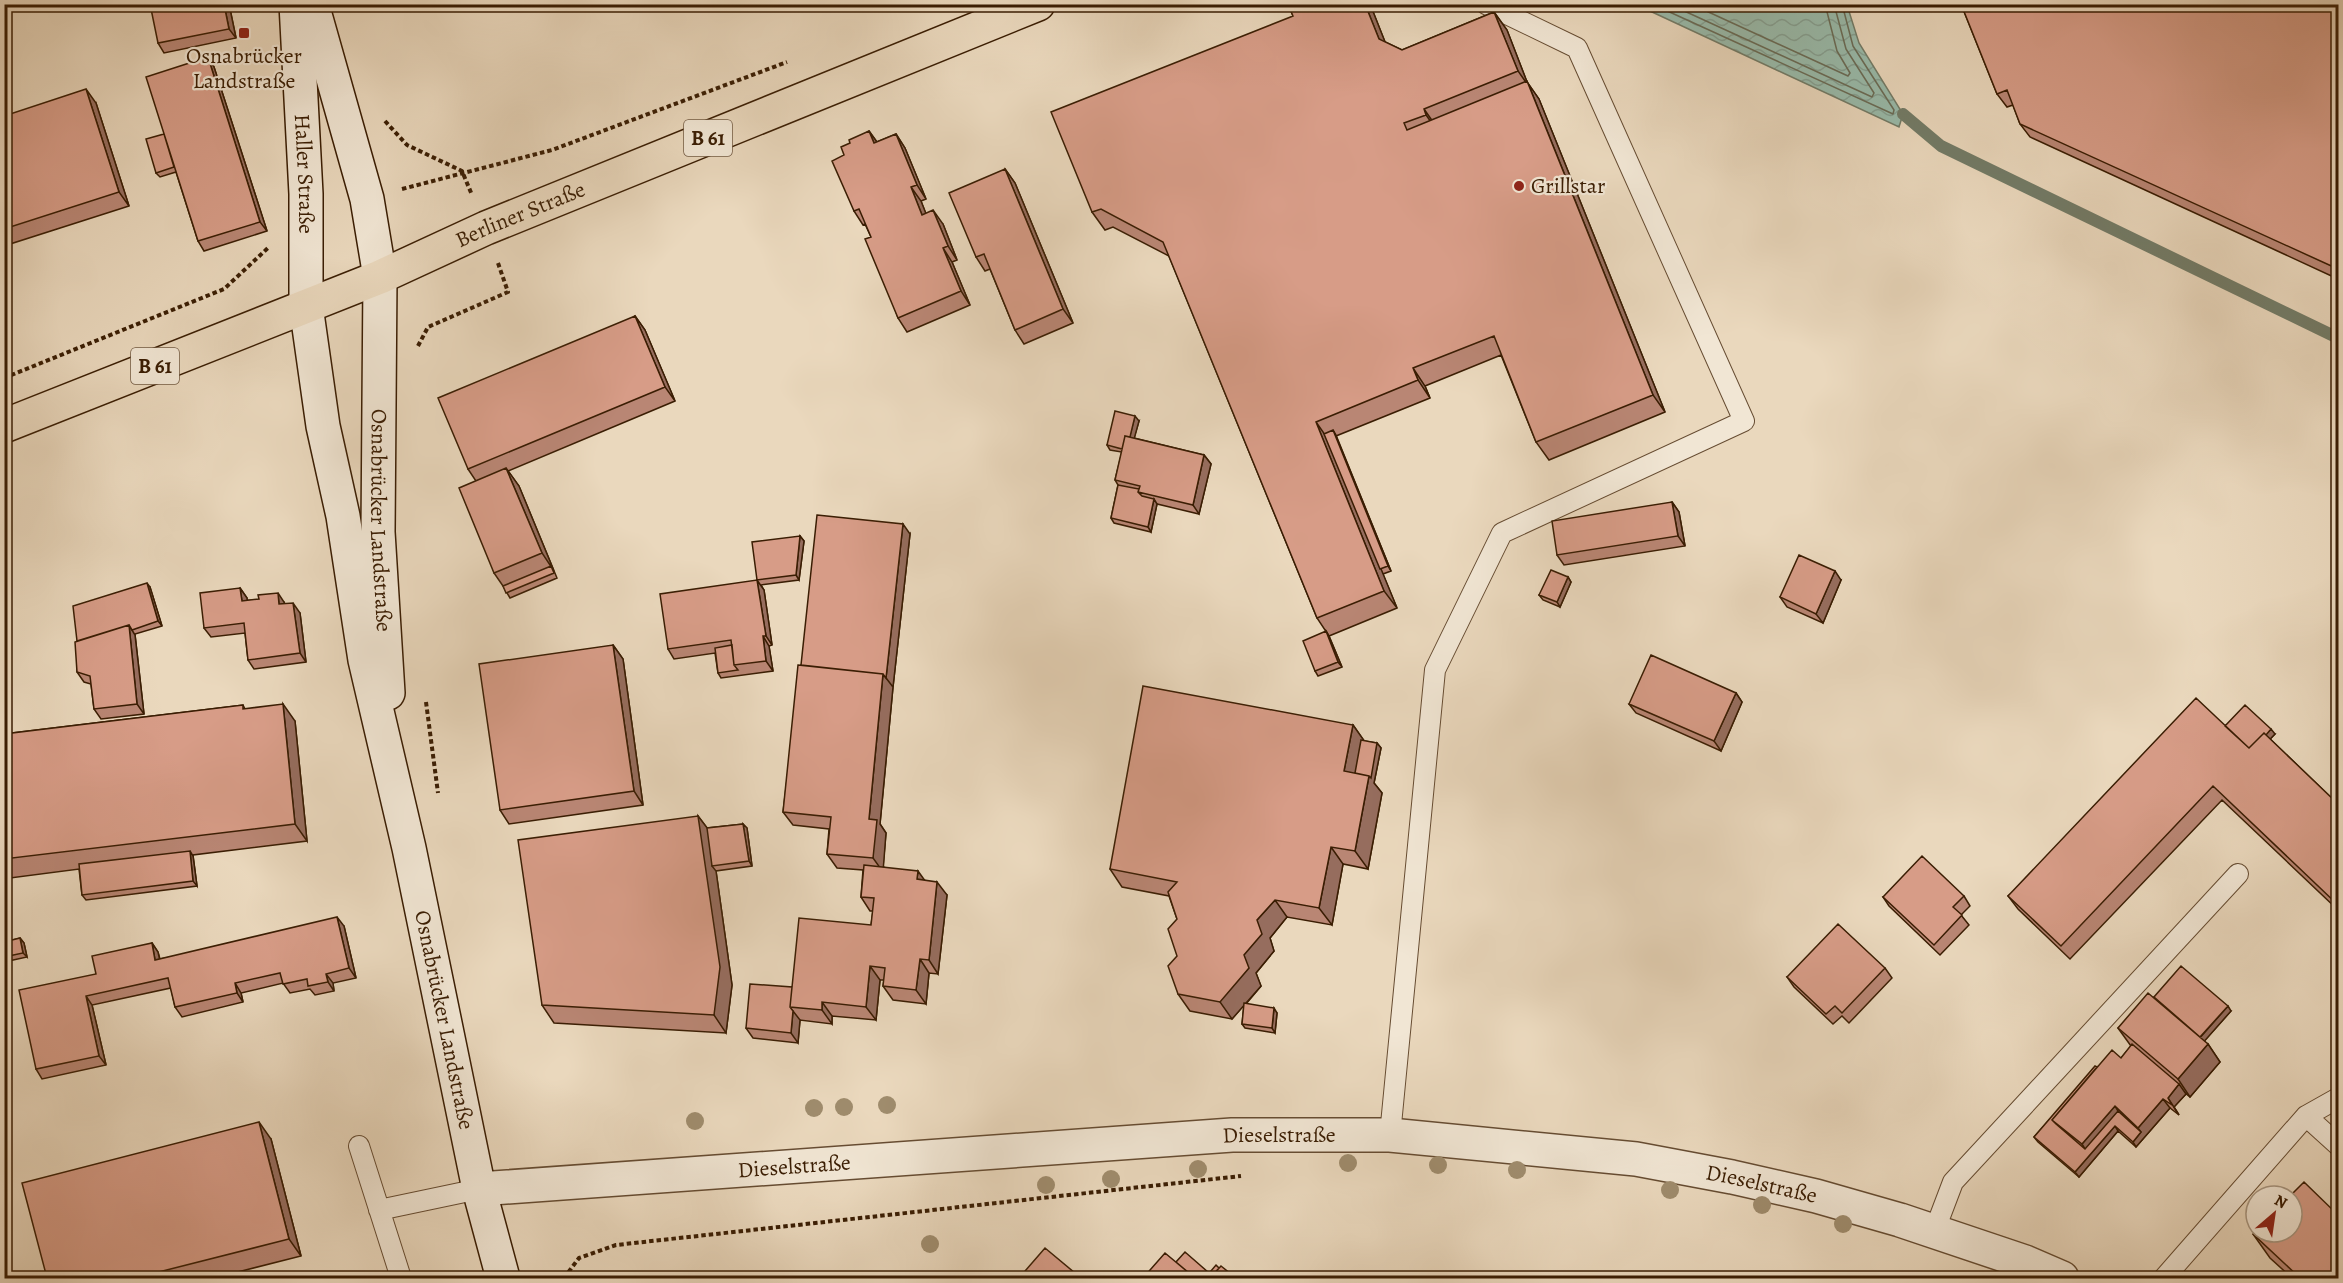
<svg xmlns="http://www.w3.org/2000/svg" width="2343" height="1283" font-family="Alegreya,serif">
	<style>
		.water { fill: url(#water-waves); stroke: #737c68; stroke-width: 1.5 }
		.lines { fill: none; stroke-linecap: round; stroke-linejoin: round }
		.shore { stroke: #6a6c57; stroke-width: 1.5 }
		.stream { stroke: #737c68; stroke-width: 12 }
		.lane-casing { stroke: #664c32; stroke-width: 22 }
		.street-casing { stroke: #664c32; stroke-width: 36 }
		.secondary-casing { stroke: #3a1d03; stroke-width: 36 }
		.primary-casing { stroke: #3a1d03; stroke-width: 36 }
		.path { stroke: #3a1d03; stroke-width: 4; stroke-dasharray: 4.5 3; stroke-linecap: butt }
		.lane { stroke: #f1e6d4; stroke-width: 20 }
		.street { stroke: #f1e6d4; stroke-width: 33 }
		.secondary { stroke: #f1e6d4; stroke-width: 33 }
		.primary { stroke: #ead8bd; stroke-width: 33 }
		.tree { fill: #9f8c6d }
		.wall { fill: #b98674; stroke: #3a1d03; stroke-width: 1.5 }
		.shaded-wall { fill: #966d5e; stroke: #3a1d03; stroke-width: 1.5 }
		.building { fill: #d79c87; stroke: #3a1d03; stroke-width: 1.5 }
		.poi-dot { fill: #8f2418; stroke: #f1e6d4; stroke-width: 2 }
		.labels { text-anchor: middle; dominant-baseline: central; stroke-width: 4.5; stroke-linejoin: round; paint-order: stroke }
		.shield { fill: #f1e6d4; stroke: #715942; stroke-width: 1.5 }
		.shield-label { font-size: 21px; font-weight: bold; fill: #3a1d03 }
		.poi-label { font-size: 22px; fill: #3a1d03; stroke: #f1e6d4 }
		.street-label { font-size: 22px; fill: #3a1d03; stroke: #f1e6d4 }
	</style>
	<defs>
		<pattern id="water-waves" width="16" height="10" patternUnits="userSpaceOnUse" patternTransform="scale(1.5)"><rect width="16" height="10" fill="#99bbab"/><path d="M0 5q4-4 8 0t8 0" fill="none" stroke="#85a092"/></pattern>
	</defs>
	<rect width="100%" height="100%" fill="#ead8bd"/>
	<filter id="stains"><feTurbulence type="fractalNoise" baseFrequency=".00333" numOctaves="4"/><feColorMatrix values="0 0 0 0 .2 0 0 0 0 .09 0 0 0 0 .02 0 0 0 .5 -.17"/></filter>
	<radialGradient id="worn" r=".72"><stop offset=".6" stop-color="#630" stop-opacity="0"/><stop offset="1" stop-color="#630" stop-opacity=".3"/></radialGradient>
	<path class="water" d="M1637 5H1847L1859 43 1903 114 1899 127Z"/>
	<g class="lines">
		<path class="shore" d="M1652 4 1893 114 1894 110 1853 46 1842 4
			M1669 4 1872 97 1874 93 1846 49 1834 4
			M1691 4 1848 76 1850 73 1837 51 1825 4"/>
		<path class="stream" d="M1903 114 1941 146 2338 338"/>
		<g class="lane-casing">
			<path id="lane" d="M2306 1116 2338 1145
				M1390 1135 1435 670 1502 533 1744 421 1577 48 1486 4
				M359 1146 401 1278
				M379 1210 479 1189
				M1934 1232 1953 1182 2238 874
				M2164 1278 2306 1116 2338 1098"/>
		</g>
		<g class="street-casing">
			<g id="street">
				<path id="s1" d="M479 1189 1232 1135H1390L1636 1159 1732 1177 1816 1196 1900 1220 2025 1262 2062 1278"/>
			</g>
		</g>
		<g class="secondary-casing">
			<g id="secondary">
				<path id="s2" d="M296 4 306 194V306L323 426 343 516 365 660 409 848 479 1189 503 1278"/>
				<path id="s3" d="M312 4 367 199 380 277 378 532 388 693"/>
			</g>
		</g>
		<g class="primary-casing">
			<g id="primary">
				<path id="s4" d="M4 426 380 277 486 228 1038 4"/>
			</g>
		</g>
		<path class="path" d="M385 121 407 145 462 171 472 195
			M402 189 552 150 787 62
			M418 346 428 327 508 292 498 263
			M4 378 224 289 269 247
			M426 702 438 793
			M564 1278 579 1258 616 1245 1241 1176"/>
		<use href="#lane" class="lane"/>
		<use href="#street" class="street"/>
		<use href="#secondary" class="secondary"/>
		<use href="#primary" class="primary"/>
	</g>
	<g class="tree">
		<circle cx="887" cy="1105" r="9"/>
		<circle cx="844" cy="1107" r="9"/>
		<circle cx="814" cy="1108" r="9"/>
		<circle cx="695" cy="1121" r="9"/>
		<circle cx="1348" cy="1163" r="9"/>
		<circle cx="1438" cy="1165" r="9"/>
		<circle cx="1198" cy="1169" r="9"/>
		<circle cx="1517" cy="1170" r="9"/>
		<circle cx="1111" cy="1179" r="9"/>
		<circle cx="1046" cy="1185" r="9"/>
		<circle cx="1670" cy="1190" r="9"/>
		<circle cx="1762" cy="1205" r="9"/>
		<circle cx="1843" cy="1224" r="9"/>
		<circle cx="930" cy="1244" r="9"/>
	</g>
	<path class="wall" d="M229 4 236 38 164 53 158 43Z
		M1288 4H1370L1385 42 1402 50 1494 12 1507 30 1527 82 1539 99 1665 412 1549 460 1536 442 1501 355 1425 386 1430 398 1336 436 1391 571 1383 574 1382 572 1397 608 1329 636 1317 618 1169 256 1113 227 1105 230 1092 212 1293 16Z
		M1961 4H2338V279L2030 137 2020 124 2013 105 2007 107 1997 94Z
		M214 67 267 231 204 251 198 241 176 172 160 177 156 173 164 134Z
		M96 103 129 206 10 244 4 235V229Z
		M869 131 877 142 896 134 905 148 926 199 921 201 926 214 943 224 957 260 952 262 970 305 907 332 898 318 871 237 865 224 863 225 854 211 850 143Z
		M1005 169 1015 183 1073 323 1024 344 1015 330 990 269 985 271 976 257Z
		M635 316 645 330 675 401 508 471 519 486 557 578 510 598 503 586 494 573 476 481 468 469Z
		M1139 421 1134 438 1204 455 1211 464 1199 514 1157 504 1151 532 1114 523 1111 518 1118 485 1115 480 1122 452 1110 450 1107 445Z
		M1672 502 1679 512 1685 546 1564 565 1557 555Z
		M910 534 893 687 880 824 886 833 883 867 924 880 947 895 938 974 929 973 926 1004 893 1000 883 986 884 980H880L876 1020 832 1016V1024L800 1020 798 1043 753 1038 746 1028 792 987 871 925 873 911H870L861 897 863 870 837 868 827 854 829 829 793 825 783 812 801 665Z
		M800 536 804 541 799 580 761 585 764 590 772 645 769 646 773 671 721 678 718 673 715 653 674 659 668 649 757 580Z
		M1568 577 1571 582 1560 607 1543 600 1539 595Z
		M1841 580 1823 623 1787 607 1780 597Z
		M150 587 162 626 135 634 144 714 101 719 94 709 91 684 84 682 77 672V641Z
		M240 588 247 598V600L284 602 285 604 300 613 306 662 254 669 248 660 245 633 211 637 204 628Z
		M1326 631 1329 636 1342 667 1318 676 1315 671Z
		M613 645 623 659 643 805 509 824 500 810Z
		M1736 693 1742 702 1721 751 1636 713 1629 704Z
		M243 705 245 709 295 721 307 841 193 855 197 886 86 900 82 895 79 869 10 878 4 870V734Z
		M1353 725 1364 741 1377 743 1381 748 1374 783 1382 793 1368 869 1343 864 1332 925 1287 917 1270 938 1274 951 1256 973 1261 986 1246 1004 1277 1013 1275 1033 1245 1028 1242 1024 1244 1005 1232 1019 1190 1011 1178 994 1177 919 1169 896 1122 887 1110 869Z
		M2225 726 2275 734 2270 739 2338 804V910L2222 800 2070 959 2018 909 2008 896Z
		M698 816 707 828 743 824 747 828 752 866 716 871 732 985 726 1033 554 1023 542 1005Z
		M1964 896 1970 906 1961 915 1969 925 1940 955 1889 906 1883 897Z
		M344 926 356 978 333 983 334 991 315 995 310 989 290 993 283 983 241 993 243 1002 182 1017 175 1007 171 988 92 1005 106 1065 42 1079 36 1069 96 974 152 943 158 952 160 959Z
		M20 938 24 943 27 957 4 962V942Z
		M1885 968 1892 978 1849 1023 1842 1016 1833 1024 1794 987 1787 977Z
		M2154 997 2231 1011 2204 1041 2208 1044 2220 1062 2190 1097 2185 1093 2186 1094 2174 1107 2179 1115 2170 1108 2136 1147 2118 1131 2079 1177 2038 1142 2034 1137 2097 1067 2121 1058 2131 1046 2118 1028Z
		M271 1139 301 1256 214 1278H47Z
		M2253 1234 2338 1278H2292L2270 1258Z"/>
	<path class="shaded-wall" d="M224 4H229L236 38 229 29Z
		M1365 4H1370L1391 57 1379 39Z
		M1494 12 1507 30 1527 82 1539 99 1665 412 1653 395 1530 88 1518 71Z
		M208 57 214 67 267 231 260 222Z
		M86 89 96 103 129 206 119 192Z
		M1424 109 1436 126 1438 132 1426 115Z
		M869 131 879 145 874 143Z
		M896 134 905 148 926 199 917 185Z
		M1005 169 1015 183 1073 323 1063 309Z
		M911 187 921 201 932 229 922 215Z
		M933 210 943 224 957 260 948 246Z
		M943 248 952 262 970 305 961 291Z
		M635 316 645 330 675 401 665 387Z
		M1413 368 1425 386 1430 398 1418 380Z
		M1135 416 1139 421 1130 454 1126 450Z
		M1316 422 1328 439 1397 608 1384 591Z
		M1333 430 1336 435 1391 571 1388 566Z
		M1204 455 1211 464 1199 514 1193 505Z
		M506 468 519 486 554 571 542 553Z
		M1154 499 1157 504 1151 532 1148 527Z
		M1672 502 1679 512 1685 546 1678 536Z
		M903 524 910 534 893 687 886 678Z
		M800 536 804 541 799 580 796 575Z
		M1835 571 1841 580 1823 623 1816 614Z
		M1568 577 1571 582 1560 607 1557 602Z
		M757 580 764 590 772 645 766 636Z
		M147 583 150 587 162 626 158 621Z
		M240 588 247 598 248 610 242 601Z
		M278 593 284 602 286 614 279 604Z
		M293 603 300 613 306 662 300 653Z
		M129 625 135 635 144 714 137 704Z
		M1326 631 1329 636 1342 667 1338 662Z
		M763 636 769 646 773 671 766 661Z
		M613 645 623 659 643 805 634 791Z
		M883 674 893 687 880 824 886 833 883 872 873 858 869 819Z
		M1736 693 1742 702 1721 751 1714 741Z
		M283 704 295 721 307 841 295 824Z
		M1353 725 1365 742 1357 784 1344 771Z
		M2271 729 2275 734 2253 757 2249 752Z
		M1377 743 1381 748 1374 783 1382 793 1368 869 1355 851 1369 776Z
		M698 816 711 833 712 866 716 871 732 985 726 1033 714 1015Z
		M743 824 747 828 752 866 749 861Z
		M1331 847 1343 864 1332 925 1319 908Z
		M190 851 193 856 197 886 193 881Z
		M918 871 928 885 917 879Z
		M937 882 947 895 938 974 929 960Z
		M1275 900 1287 917 1270 938 1274 951 1256 973 1261 986 1232 1019 1220 1002 1257 920Z
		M337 917 344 926 356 978 349 968Z
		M20 938 24 943 27 957 23 953Z
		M152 943 158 952 162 970 155 960Z
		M920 959 929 973 926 1004 916 990Z
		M870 966 880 980 876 1020 866 1007Z
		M326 974 333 983 334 991 328 982Z
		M235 983 241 993 243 1002 237 993Z
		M86 996 92 1005 106 1065 99 1056Z
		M822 1002 832 1016V1024L822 1010Z
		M2228 1006 2231 1011 2201 1045 2198 1040Z
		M1274 1008 1277 1013 1275 1033 1272 1028Z
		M793 1011 800 1020 798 1043 791 1033Z
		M2208 1044 2220 1062 2190 1097 2178 1079Z
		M2179 1084 2186 1094 2174 1107 2179 1115 2168 1098Z
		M2163 1099 2170 1108 2136 1147 2133 1142 2141 1132 2138 1128Z
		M2115 1106 2121 1116 2088 1154 2082 1144Z
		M259 1122 271 1139 301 1256 289 1239Z
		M2115 1126 2118 1131 2079 1177 2075 1172Z"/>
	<path class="building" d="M150 4H224L229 29 158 43Z
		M1288 4H1365L1379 39 1402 50 1494 12 1518 71 1424 109 1426 115 1404 123 1407 130 1527 81 1653 395 1536 442 1494 336 1413 368 1418 380 1316 422 1384 591 1317 618 1163 242 1101 209 1092 212 1051 112 1293 16Z
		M1961 4H2338V269L2020 124 2007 90 1997 94Z
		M208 57 260 222 198 241 146 77Z
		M86 89 119 192 4 229V116Z
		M869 131 874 143 896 134 917 185 911 187 922 215 933 210 948 246 943 248 961 291 898 318 865 239 871 237 859 209 854 211 832 161 844 155 841 147 850 143 849 140Z
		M164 134 174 167 156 173 146 139Z
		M1005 169 1063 309 1015 330 984 254 976 257 949 193Z
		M635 316 665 387 468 469 438 398Z
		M1115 411 1135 416 1130 437 1125 436 1122 449 1107 445Z
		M1333 430 1388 566 1380 569 1324 434Z
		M1125 436 1204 455 1193 505 1138 492 1140 486 1115 480Z
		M506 468 542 553 494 573 459 488Z
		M1118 485 1139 489 1138 492 1142 496 1154 499 1148 527 1111 518Z
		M1672 502 1678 536 1557 555 1552 521Z
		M817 515 903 524 886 678 883 674 801 665Z
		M800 536 796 575 757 580 752 542Z
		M1799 555 1835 571 1816 614 1780 597Z
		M551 566 554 573 506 593 503 586Z
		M1551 570 1568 577 1557 602 1539 595Z
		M757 580 766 636H763L766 661 734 665 731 640 668 649 660 594Z
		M147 583 158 621 132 630 129 625 77 641 73 606Z
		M240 588 242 601 259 599 258 595 278 593 279 604 293 603 300 653 248 660 244 623 204 628 200 593Z
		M129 625 137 704 94 709 90 676 77 672 75 642Z
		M1326 631 1338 662 1315 671 1303 641Z
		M613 645 634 791 500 810 479 664Z
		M732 645 734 665 738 670 718 673 715 648Z
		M1651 655 1736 693 1714 741 1629 704Z
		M798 665 883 674 869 819 877 820 873 858 827 854 831 817 783 812Z
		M1143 686 1353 725 1344 771 1369 776 1355 851 1331 847 1319 908 1275 900 1257 920 1262 934 1244 955 1249 968 1220 1002 1178 994 1168 966 1177 956 1168 929 1177 919 1168 892 1177 882 1110 869Z
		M2196 698 2249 748 2264 733 2338 804V905L2213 786 2061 946 2008 896Z
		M283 704 295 824 4 859V734L243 705V709Z
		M2245 705 2271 729 2266 735 2264 733 2249 748 2225 726Z
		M1361 740 1377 743 1371 778 1369 776 1355 773Z
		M698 816 720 967 714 1015 542 1005 518 840Z
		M743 824 749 861 712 866 707 828Z
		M190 851 193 881 82 895 79 864Z
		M1922 856 1964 896 1953 907 1962 915 1934 945 1883 897Z
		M864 865 918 871 917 879 937 882 929 960 920 959 916 990 883 986 885 968 870 966 866 1007 822 1002V1010L790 1007 799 918 871 925 874 898 861 897Z
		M337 917 349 968 326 974 328 982 308 986 307 979 283 984 280 973 235 983 237 993 175 1007 168 978 86 996 99 1056 36 1069 19 990 96 974 92 956 152 943 155 960Z
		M1838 924 1885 968 1842 1013 1835 1006 1826 1014 1787 977Z
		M20 938 23 953 4 957V942Z
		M2181 966 2228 1006 2200 1037 2154 997Z
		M750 984 792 987 790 1007 793 1011 791 1033 746 1028Z
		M2148 993 2208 1044 2178 1079 2118 1028Z
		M1244 1003 1274 1008 1272 1028 1242 1024Z
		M2132 1044 2179 1084 2168 1098 2172 1105 2163 1099 2138 1128 2115 1106 2082 1144 2052 1120 2112 1050 2121 1058Z
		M2095 1066 2097 1067 2052 1120 2056 1124 2085 1149 2118 1111 2141 1132 2133 1142 2115 1126 2075 1172 2034 1137Z
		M259 1122 289 1239 135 1278H47L22 1183Z
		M2304 1182 2338 1215V1278H2300L2253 1234 2256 1232H2292V1196H2290Z
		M1045 1248 1081 1278H1019Z
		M1185 1252 1208 1272 1203 1278H1195L1176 1262Z
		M1165 1253 1195 1278H1143Z
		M1216 1265 1219 1268 1210 1278H1205Z
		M1221 1266 1236 1278H1210Z"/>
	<g class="poi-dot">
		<rect x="238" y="27" width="12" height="12" rx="3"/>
		<circle cx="1519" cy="186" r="6"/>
	</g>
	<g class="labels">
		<g class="shield">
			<rect x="684" y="120" width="48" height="36" rx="4.5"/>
			<rect x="131" y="348" width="48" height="36" rx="4.5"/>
		</g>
		<g class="shield-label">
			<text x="708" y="138">B 61</text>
			<text x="155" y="366">B 61</text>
		</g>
		<g class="poi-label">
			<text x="244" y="56">Osnabrücker<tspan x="244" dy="25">Landstraße</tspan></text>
			<text x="1531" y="186" text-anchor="start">Grillstar</text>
		</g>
		<g class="street-label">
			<text stroke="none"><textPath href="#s2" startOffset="170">Haller Straße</textPath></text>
			<text stroke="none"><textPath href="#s4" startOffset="558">Berliner Straße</textPath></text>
			<text stroke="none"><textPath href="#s3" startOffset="525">Osnabrücker Landstraße</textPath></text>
			<text stroke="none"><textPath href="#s2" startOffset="1030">Osnabrücker Landstraße</textPath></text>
			<text stroke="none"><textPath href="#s1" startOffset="802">Dieselstraße</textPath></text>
			<text stroke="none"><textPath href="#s1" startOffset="316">Dieselstraße</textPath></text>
			<text stroke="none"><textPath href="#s1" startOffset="1288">Dieselstraße</textPath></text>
		</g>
	</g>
	<rect width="2343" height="1283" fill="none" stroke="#ead8bd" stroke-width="24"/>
	<rect x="6" y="6" width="2331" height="1271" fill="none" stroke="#3a1d03" stroke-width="3"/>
	<rect x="12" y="12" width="2319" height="1259" fill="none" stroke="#3a1d03" stroke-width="1.5"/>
	<g transform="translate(2274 1214) rotate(29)"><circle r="28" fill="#f1e6d4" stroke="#a89680" stroke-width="1.5"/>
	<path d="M0-4.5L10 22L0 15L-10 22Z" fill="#8f2418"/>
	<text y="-9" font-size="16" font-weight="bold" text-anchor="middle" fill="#3a1d03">N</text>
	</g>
	<rect width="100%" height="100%" filter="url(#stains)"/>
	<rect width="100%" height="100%" fill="url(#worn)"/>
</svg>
